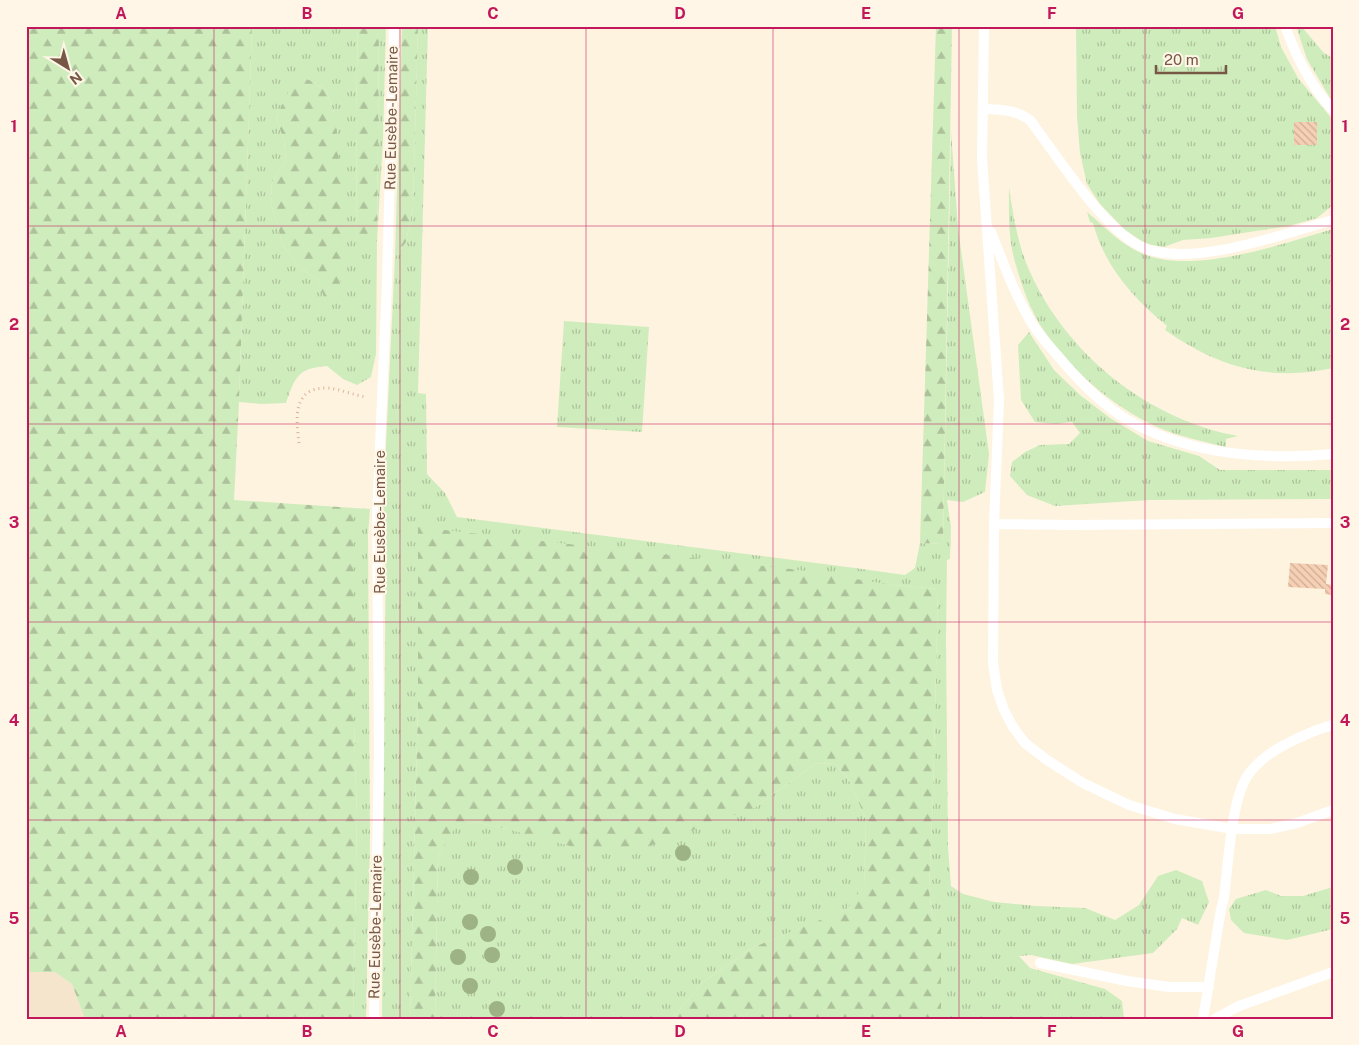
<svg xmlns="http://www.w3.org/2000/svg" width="1359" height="1045" font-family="'Public Sans',sans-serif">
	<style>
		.residential { fill: #f6e5cd }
		.grass { fill: url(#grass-tufts); fill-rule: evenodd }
		.forest { fill: url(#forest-firs) }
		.building { fill: url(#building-back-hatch) }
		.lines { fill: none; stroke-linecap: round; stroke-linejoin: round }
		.path { stroke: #dab398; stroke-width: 3; stroke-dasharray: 1 4; stroke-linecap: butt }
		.service { stroke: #fff; stroke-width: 10 }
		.tree { fill: #9db285 }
		.grid { fill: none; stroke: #c2185b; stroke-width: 1; stroke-opacity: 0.55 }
		.labels { text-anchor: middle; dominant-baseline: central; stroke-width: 4; stroke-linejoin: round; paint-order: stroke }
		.street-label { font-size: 15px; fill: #765845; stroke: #fff6e7 }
		.neatline { fill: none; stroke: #c2185b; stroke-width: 2 }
		.grid-label { font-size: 16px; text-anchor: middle; font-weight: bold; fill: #c2185b }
	</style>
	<defs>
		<pattern id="grass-tufts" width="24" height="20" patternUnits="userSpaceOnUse" patternTransform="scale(1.25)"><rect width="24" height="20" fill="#cfecbd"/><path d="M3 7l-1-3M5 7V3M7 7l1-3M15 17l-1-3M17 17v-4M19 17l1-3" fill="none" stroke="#adc29b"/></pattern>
		<pattern id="forest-firs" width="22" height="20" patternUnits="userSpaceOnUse" patternTransform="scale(1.25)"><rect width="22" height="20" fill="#cfecbd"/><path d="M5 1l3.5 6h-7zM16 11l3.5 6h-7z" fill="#adc29b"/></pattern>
		<pattern id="building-back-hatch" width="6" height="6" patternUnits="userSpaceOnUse" patternTransform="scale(1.25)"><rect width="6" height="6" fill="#f6d0b4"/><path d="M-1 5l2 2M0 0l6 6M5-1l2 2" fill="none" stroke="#ccac94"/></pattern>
	</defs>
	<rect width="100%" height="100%" fill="#fef3df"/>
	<path class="residential" d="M26 972H55L72 984 85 1019H26Z"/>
	<path class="grass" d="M252 26H358L356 114 357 245 377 240 379 26H386L383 140 377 241 376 354 371 377 357 385 343 379 327 366C297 368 295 378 286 403L261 404 239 402ZM305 78 326 90 334 112 326 302 318 280 299 267 283 245 271 203 272 182 286 160 284 141 276 117 286 98Z
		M418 26H428L418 393 426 394 427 474 445 493 457 517 855 568 905 575 915 568 920 543 943 544 951 131 958 228 989 454 985 492 963 502 947 500 951 527 950 559 947 560 946 638 948 847 951 886 963 894 994 902 1036 906 1085 908 1115 920 1139 905 1158 876 1176 870 1202 881 1209 902 1198 925 1182 918 1177 929 1153 953 1072 964 1031 955 1019 956 1030 968 1105 989 1122 1001 1124 1019H941V928L932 915 929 889 933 795 938 589 893 585 418 528V705L410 1019H382L386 525 383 506 395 257 406 242 413 207Z
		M1076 26H1275L1281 47 1298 78 1333 120V205L1317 218 1289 226 1211 238 1183 240 1164 247 1146 244 1125 230 1100 204 1087 184 1080 153 1077 116Z
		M1296 26H1301L1324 53 1333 58V103L1307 59Z
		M1009 187C1013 215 1018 246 1030 272 1067 355 1149 420 1238 436L1226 439V447C1206 442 1186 438 1167 431 1119 412 1074 374 1045 332 1030 311 1022 286 1015 262 1008 238 1009 212 1009 187Z
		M1087 212C1106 228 1122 246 1146 255 1196 274 1282 244 1333 229V368C1268 382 1218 367 1165 330L1167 326C1133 298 1105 267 1093 223L1090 222Z
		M564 321 649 327 642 432 557 427Z
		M1029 332 1054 370 1080 395 1110 418 1148 441 1199 456 1220 470H1333V499L1150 500 1055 506 1027 495 1010 476 1012 462 1025 452 1040 445 1069 444 1080 433 1072 422 1056 424 1035 422 1021 400 1018 345Z
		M354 508 370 509 368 534 370 841 366 1019H353L357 817 354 725Z
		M817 763 836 764 850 782 866 820 864 886 848 909 754 947 702 983 672 1019H435L438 856 453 829 474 822 507 829 754 808Z
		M1333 887V929L1287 940 1244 933 1231 920 1229 909 1236 899 1266 890 1281 896H1303Z"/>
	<path class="forest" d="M26 26H252L239 402 234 500 354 508V725L357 817 353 1019H85L72 984 55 972H26Z
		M358 26H379L377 241 357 246 356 114Z
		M402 26H418L413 207 406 242 395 257Z
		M936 26H952L943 544 920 543Z
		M295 78H305L326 90 334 112 341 180 345 254 337 297 326 303 318 280 299 267 283 245 271 203 272 182 286 160 284 141 276 117Z
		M418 527 799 570 893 585 938 589 933 795 929 889 932 915 941 927V1019H672L702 983 754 947 847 909 864 886 866 820 850 782 836 764 817 763 754 808 646 847 581 849 507 829 474 822 454 829 438 856 435 1019H410L418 705Z"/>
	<path class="building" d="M1294 122H1317V145H1294Z
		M1290 563 1328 565 1326 584 1333 585V595L1325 594V589L1288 587Z"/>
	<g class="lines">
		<path class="path" d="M299 443C296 418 292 387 328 388 340 389 353 395 366 397"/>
		<path class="service" d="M984 26 982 159 999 400 994 524 993 663 997 690 1004 710 1013 727 1025 743 1047 760 1083 783 1129 805 1175 819 1233 829H1270L1297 823 1333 810
			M1285 26C1296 56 1311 87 1333 110
			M983 109C1002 110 1014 109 1030 120 1057 156 1101 226 1140 246 1187 270 1283 234 1333 220
			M991 232C1003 262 1014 293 1031 322 1040 337 1053 350 1064 363 1082 384 1102 404 1126 419 1187 455 1264 460 1333 454
			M994 524 1071 525 1333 523
			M1040 963 1127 981 1169 987H1209
			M374 1019 379 753 377 518 387 280 394 26
			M1203 1019 1221 909 1224 898C1228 867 1231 799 1248 775 1260 758 1276 749 1294 740 1307 734 1319 728 1333 725
			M1215 1019 1239 1006 1333 972"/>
	</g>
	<g class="tree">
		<circle cx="683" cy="853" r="8"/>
		<circle cx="515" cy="867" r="8"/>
		<circle cx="471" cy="877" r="8"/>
		<circle cx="470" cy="922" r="8"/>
		<circle cx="488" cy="934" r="8"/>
		<circle cx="492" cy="955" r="8"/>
		<circle cx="458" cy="957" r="8"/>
		<circle cx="470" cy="986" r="8"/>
		<circle cx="497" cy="1009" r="8"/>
	</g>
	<path class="grid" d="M214 26V1019M400 26V1019M586 26V1019M773 26V1019M959 26V1019M1145 26V1019M26 226H1333M26 424H1333M26 622H1333M26 820H1333"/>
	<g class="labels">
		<g class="street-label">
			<text transform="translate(391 118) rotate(-89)">Rue Eusèbe-Lemaire</text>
			<text transform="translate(379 522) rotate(-90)">Rue Eusèbe-Lemaire</text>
			<text transform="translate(375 927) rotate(-89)">Rue Eusèbe-Lemaire</text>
		</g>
	</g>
	<rect width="1359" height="1045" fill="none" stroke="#fff6e7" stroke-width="55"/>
	<g transform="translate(68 68) rotate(143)" stroke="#fff6e7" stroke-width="4" paint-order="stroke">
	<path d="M0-4L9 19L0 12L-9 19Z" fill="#765845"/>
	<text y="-8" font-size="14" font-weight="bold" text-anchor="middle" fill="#765845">N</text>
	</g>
	<path d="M1156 65v8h70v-8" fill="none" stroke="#765845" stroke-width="2.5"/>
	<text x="1164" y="65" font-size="15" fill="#765845" stroke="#fff6e7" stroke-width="4" paint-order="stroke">20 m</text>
	<rect x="28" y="28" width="1304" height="990" class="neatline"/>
	<g class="grid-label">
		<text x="121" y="19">A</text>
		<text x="307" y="19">B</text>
		<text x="493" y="19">C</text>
		<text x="680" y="19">D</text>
		<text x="866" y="19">E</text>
		<text x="1052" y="19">F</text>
		<text x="1238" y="19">G</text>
		<text x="14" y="132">1</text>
		<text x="1345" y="132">1</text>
		<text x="14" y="330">2</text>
		<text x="1345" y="330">2</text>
		<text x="14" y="528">3</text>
		<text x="1345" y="528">3</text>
		<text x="14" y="726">4</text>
		<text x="1345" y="726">4</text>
		<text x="14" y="924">5</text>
		<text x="1345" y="924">5</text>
		<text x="121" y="1037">A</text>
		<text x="307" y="1037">B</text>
		<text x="493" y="1037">C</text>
		<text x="680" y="1037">D</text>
		<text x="866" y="1037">E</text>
		<text x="1052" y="1037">F</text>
		<text x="1238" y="1037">G</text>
	</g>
</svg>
